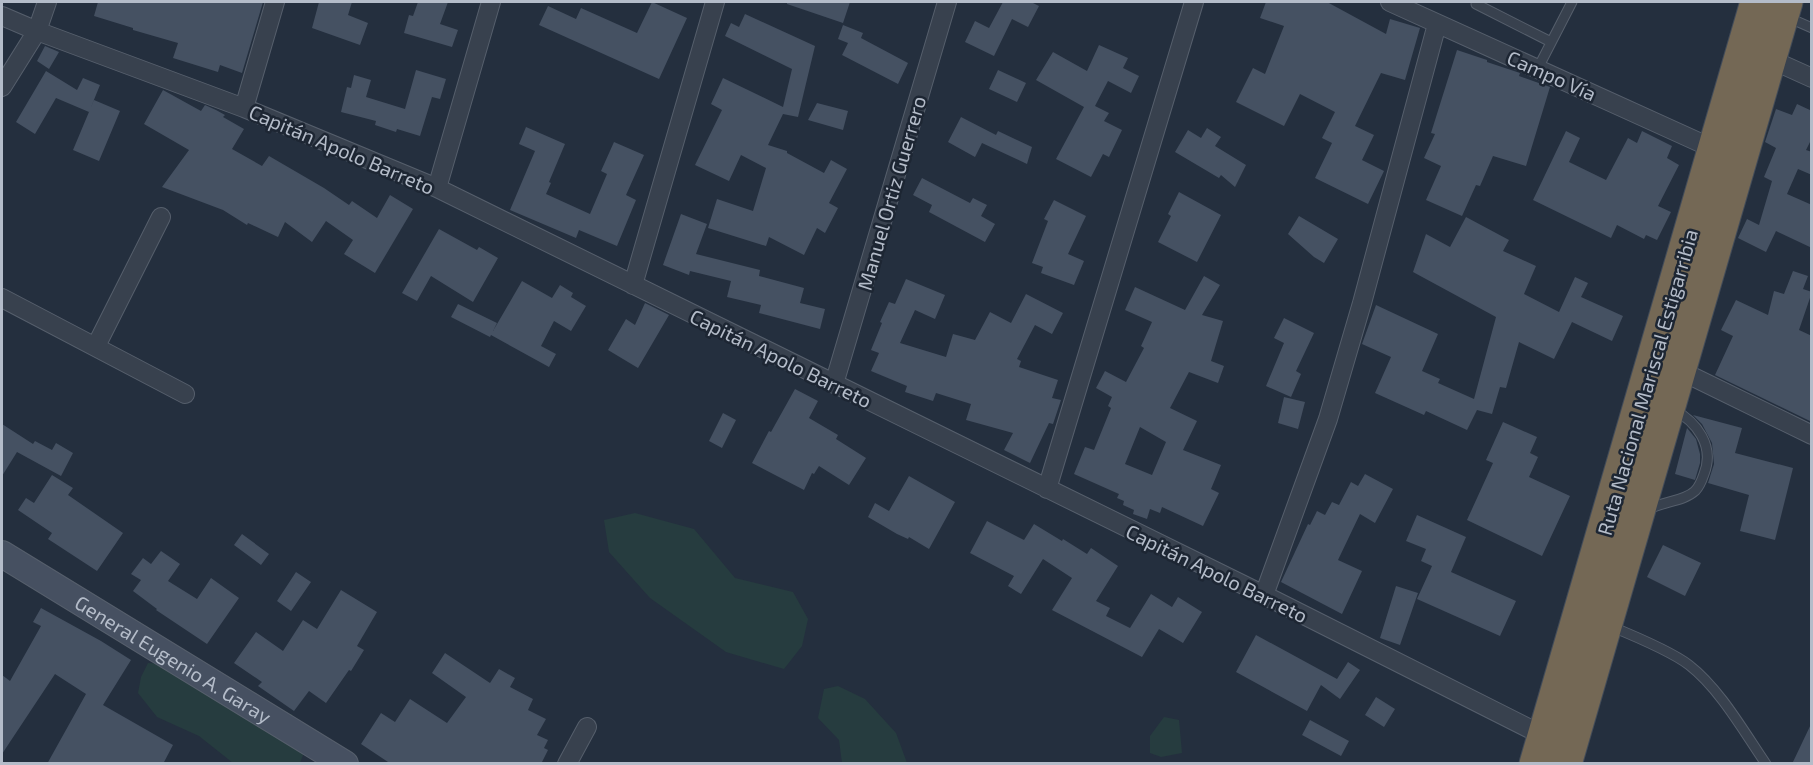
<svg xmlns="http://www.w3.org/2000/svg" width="1813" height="765" font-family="'Exo 2',sans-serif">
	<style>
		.green { fill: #263c3f }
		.building { fill: #455162; fill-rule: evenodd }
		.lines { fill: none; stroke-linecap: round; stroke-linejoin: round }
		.lane-casing { stroke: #565f6c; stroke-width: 11 }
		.street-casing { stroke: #565f6c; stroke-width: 20 }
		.secondary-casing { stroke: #565f6c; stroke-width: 28 }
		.highway-casing { stroke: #434c59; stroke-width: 35 }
		.lane { stroke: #38414e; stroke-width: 9 }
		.street { stroke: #38414e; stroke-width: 18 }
		.secondary { stroke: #465061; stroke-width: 26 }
		.highway { stroke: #746855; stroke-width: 33 }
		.labels { text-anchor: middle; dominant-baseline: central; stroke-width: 5; stroke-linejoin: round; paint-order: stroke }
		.street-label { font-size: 20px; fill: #b4bcc9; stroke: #1d2633 }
	</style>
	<rect width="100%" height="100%" fill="#242f3e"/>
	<path class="green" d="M635 513 694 529 735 578 793 592 808 619 802 646 784 669 726 652 650 598 609 552 604 520Z
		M148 663 163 664 270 716 292 714 294 723 305 750 300 763H233L199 736 157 717 138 693 141 677Z
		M838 686 865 699 896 733 907 763H842L839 740 818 718 824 689Z
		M1164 717 1179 720 1182 753 1161 757 1150 753V736Z"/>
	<path class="building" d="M98 2H263L242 73 220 65 218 72 173 58 178 43 133 30V28L94 16Z
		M319 2H352L348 15 368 23 360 45 312 28Z
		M418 2H448L440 24 458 30 452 47 404 33 409 15 413 16Z
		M652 2 687 18 659 79 539 25 548 6 576 19 581 8 637 33Z
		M787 2H850L843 23 787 4Z
		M1003 2H1031L1039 6 1028 27 1012 19 994 56 965 42 975 21 989 28Z
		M1266 2H1327L1386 34 1390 19 1420 28 1405 80 1381 73 1355 126 1374 135 1362 160 1384 171 1368 204 1315 178 1332 143 1322 138 1335 112 1300 94 1284 126 1236 102 1253 68 1265 74 1284 26 1260 18Z
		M745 14 815 46 798 117 783 114 768 145 787 151V153L824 173 831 160 847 169 829 203 838 208 825 233 817 228 804 255 769 237 766 246 708 228 717 199 753 211 766 168 741 155 729 181 695 165 722 110 711 104 723 78 783 107 792 69 725 36 731 23 739 27Z
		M843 25 863 33 861 38 908 63 898 84 842 55 848 43 838 39Z
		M1099 45 1128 58 1123 68 1139 76 1131 93 1108 81 1095 106 1109 113 1104 121 1122 130 1109 157 1103 154 1091 177 1056 159 1084 107 1036 80 1053 52 1087 71Z
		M45 46 59 52 49 69 37 61Z
		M1457 50 1487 60V62L1520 73 1519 76 1550 87 1526 166 1493 156 1480 186 1476 185 1462 216 1426 200 1441 166 1424 158 1435 134 1431 133Z
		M416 70 446 79 440 99 432 97 420 136 397 129 396 132 375 125 376 121 341 112 347 87 351 88 354 75 371 80 366 97 405 109Z
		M998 70 1026 83 1017 102 989 89Z
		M46 71 77 90 83 78 100 85 89 112 56 98 35 134 16 122Z
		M163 90 201 111 205 105 216 110 225 115 223 117 244 129 232 149 262 166 269 156 324 188 349 205 352 201 377 218 390 195 413 209 375 273 344 254 353 240 326 221 312 242 285 222 278 237 248 223 247 225 223 210 162 187 189 150 144 124Z
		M94 100 120 111 99 161 73 150Z
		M817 103 848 111 843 130 808 120Z
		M1797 104 1812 111V138L1806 150 1812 152V175L1798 169 1787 194 1812 205V248L1776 231 1766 252 1738 238 1747 219 1759 225 1772 181 1764 177 1776 148 1765 142 1776 109 1792 115Z
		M961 117 996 135 998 131 1032 147 1027 164 982 143 975 157 948 142Z
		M526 127 565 144 549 182 551 183 546 194 590 214 607 174 601 171 614 142 644 155 626 195 636 200 617 246 579 230 576 238 510 210 535 151 519 144Z
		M1207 128 1221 137 1215 146 1246 165 1235 187 1221 175 1219 178 1175 152 1188 130 1201 138Z
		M1566 131 1580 138 1569 162 1606 180 1628 138 1637 143 1642 131 1672 146 1667 158 1679 165 1658 206 1671 212 1657 240 1646 235 1644 239 1617 225 1611 238 1533 200Z
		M922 178 970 203 973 198 987 205 981 216 995 224 985 242 929 212 932 205 913 195Z
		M1179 192 1221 215 1197 262 1158 242 1171 216 1168 214Z
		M1054 200 1086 216 1068 254 1084 261 1074 285 1041 273 1043 267 1032 263 1048 221 1044 219Z
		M681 214 707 224 696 254 760 270 759 276 804 288 800 303 825 309 820 329 759 313 761 305 727 297 731 281 690 271 689 275 663 265Z
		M1299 216 1338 239 1324 263 1314 257 1288 234Z
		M1466 217 1509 240 1503 251 1536 266 1524 294 1559 312 1575 277 1588 283 1581 297 1623 316 1612 341 1572 322 1554 359 1519 342 1506 388 1500 387 1492 414 1477 410 1467 430 1426 411 1424 415 1375 393 1391 357 1362 344 1376 305 1438 334 1422 371 1440 379 1438 383 1474 399 1496 317 1413 272 1426 234 1450 247Z
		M439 229 477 250 479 247 498 258 473 302 431 276 417 301 402 293Z
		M1793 271 1808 276 1803 289 1812 292 1799 330 1812 336V422L1715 375 1733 336 1721 330 1736 300 1768 315 1774 291 1784 294Z
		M1204 276 1220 285 1202 315 1223 321 1211 361 1224 366 1218 383 1189 372 1170 408 1197 421 1183 450 1221 465 1211 489 1219 493 1203 526 1162 507 1160 513 1150 509 1147 519 1133 514 1134 510 1123 505 1124 501 1117 498 1119 494 1074 474 1085 447 1094 450 1111 408 1108 406 1112 397 1096 388 1105 371 1126 382 1144 348 1141 346 1152 322 1125 310 1135 287 1185 310ZM1140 427 1166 442 1152 475 1125 464Z
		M906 279 945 295 935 319 915 310 900 343 946 357 953 334 975 340 990 312 1011 323 1026 294 1063 313 1052 334 1035 325 1017 359 1021 361 1019 367 1058 380 1052 398 1061 400 1053 424 1049 423 1030 463 1004 450 1013 433 966 420 971 404 936 393 933 401 905 392 907 386 871 371 879 353 871 350 882 323 880 322 889 302 895 304Z
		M522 281 552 298 560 285 573 293 571 297 586 306 571 331 554 321 541 346 556 354 549 367 491 335 490 337 451 317 458 304 497 323 493 331Z
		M645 303 669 315 638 368 608 350 626 319 635 325Z
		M1284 318 1314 333 1296 371 1301 374 1291 397 1266 386 1284 343 1274 338Z
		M795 389 818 401 809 418 838 435 836 439 866 458 849 485 819 466 814 474 812 473 804 490 752 463 769 431 771 432Z
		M1284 397 1305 402 1298 429 1278 423Z
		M723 413 736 420 722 448 709 441Z
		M1693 415 1742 428 1735 453 1793 468 1775 540 1740 531 1749 495 1708 483 1714 464 1712 443 1702 424Z
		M1503 422 1537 437 1530 453 1538 457 1529 477 1570 496 1542 556 1467 520 1493 463 1486 460Z
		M2 424 33 444 35 441 52 450 56 443 73 453 61 476 17 452 2 476Z
		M1687 428 1696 439 1700 454V463L1695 480 1675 474Z
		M1365 474 1393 489 1375 523 1360 514 1338 560 1362 571 1342 614 1281 582 1308 524 1310 525 1317 511 1325 515 1332 502 1339 505 1351 482 1358 486Z
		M52 475 73 488 68 495 123 533 97 571 48 539 52 533 18 510 26 498 34 503Z
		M909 476 955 502 929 549 909 537 908 539 897 534 868 517 875 503 889 511Z
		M1417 515 1466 537 1451 572 1516 601 1500 636 1417 599 1432 566 1421 561 1426 549 1406 541Z
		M987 521 1024 540 1034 524 1062 541 1063 539 1087 554 1091 548 1118 566 1096 601 1110 608 1106 616 1130 628 1151 594 1172 607 1178 597 1202 612 1183 643 1159 629 1142 657 1052 610 1072 578 1043 559 1021 594 1008 586 1014 576 970 553Z
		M242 534 269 554 261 565 234 545Z
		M1663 545 1701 563 1685 596 1647 577Z
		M161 551 180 564 168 581 197 599 211 578 239 598 207 644 156 610 157 609 133 591 141 580 131 574 143 558 151 564Z
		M296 572 311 582 291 611 277 601Z
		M1396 586 1418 593 1400 645 1380 638Z
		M341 590 377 612 357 646 364 650 351 671 349 670 326 703 309 691 294 711 258 686 262 682 234 663 256 632 283 651 303 620 317 629Z
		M41 608 101 641 131 660 103 705 173 745 163 764H47L86 694 55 674 2 754V675L10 681 41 626 33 622Z
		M1256 635 1337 679 1348 662 1360 670 1340 699 1321 685 1307 711 1236 672Z
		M445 653 490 683 499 669 515 678 510 687 533 699 528 710 546 719 537 735 548 740 544 748 548 750 541 764H391L361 744 381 713 395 722 410 699 447 723 466 697 432 673Z
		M1376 697 1395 709 1384 727 1365 715Z
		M1310 720 1349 741 1341 756 1302 735Z
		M1812 722V764H1792Z"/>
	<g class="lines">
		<g class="lane-casing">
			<path id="lane" d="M1476 4 1551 42
				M1787 17 1812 28
				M1538 68 1572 2
				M1648 510C1662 501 1683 502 1695 491 1700 486 1702 480 1704 474 1715 446 1697 422 1673 409
				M1610 626C1632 635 1671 651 1689 665 1720 689 1744 732 1766 764"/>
		</g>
		<g class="street-casing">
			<path id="street" d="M1390 2 1714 149
				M2 16 37 31 244 108 437 188 1264 595 1544 736
				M1770 59 1812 78
				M2 87 37 31 47 2
				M244 108 275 2
				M437 188 491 2
				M633 285 715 2
				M2 298 185 394
				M96 346 161 217
				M1679 370 1812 435
				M834 384 947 2
				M1047 489 1194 2
				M1264 595 1328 419 1362 303 1437 24
				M567 764 587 727"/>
		</g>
		<g class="secondary-casing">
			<g id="secondary">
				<path id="s1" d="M2 554 345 764"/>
			</g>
		</g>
		<g class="highway-casing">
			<path id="highway" d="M1536 764 1757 2
				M1565 764 1786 2"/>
		</g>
		<use href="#lane" class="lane"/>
		<use href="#street" class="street"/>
		<use href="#secondary" class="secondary"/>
		<use href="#highway" class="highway"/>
	</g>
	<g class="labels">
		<g class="street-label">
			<text transform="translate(1552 75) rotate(24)">Campo Vía</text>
			<text transform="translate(342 149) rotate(23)">Capitán Apolo Barreto</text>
			<text transform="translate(891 193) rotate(-74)">Manuel Ortiz Guerrero</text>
			<text transform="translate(781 358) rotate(26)">Capitán Apolo Barreto</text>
			<text transform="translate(1647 382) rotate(-74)">Ruta Nacional Mariscal Estigarribia</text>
			<text transform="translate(1217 573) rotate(26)">Capitán Apolo Barreto</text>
			<text stroke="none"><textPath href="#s1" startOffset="201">General Eugenio A. Garay</textPath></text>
		</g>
	</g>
	<rect width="1813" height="765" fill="none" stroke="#b4bcc9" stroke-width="6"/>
</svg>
